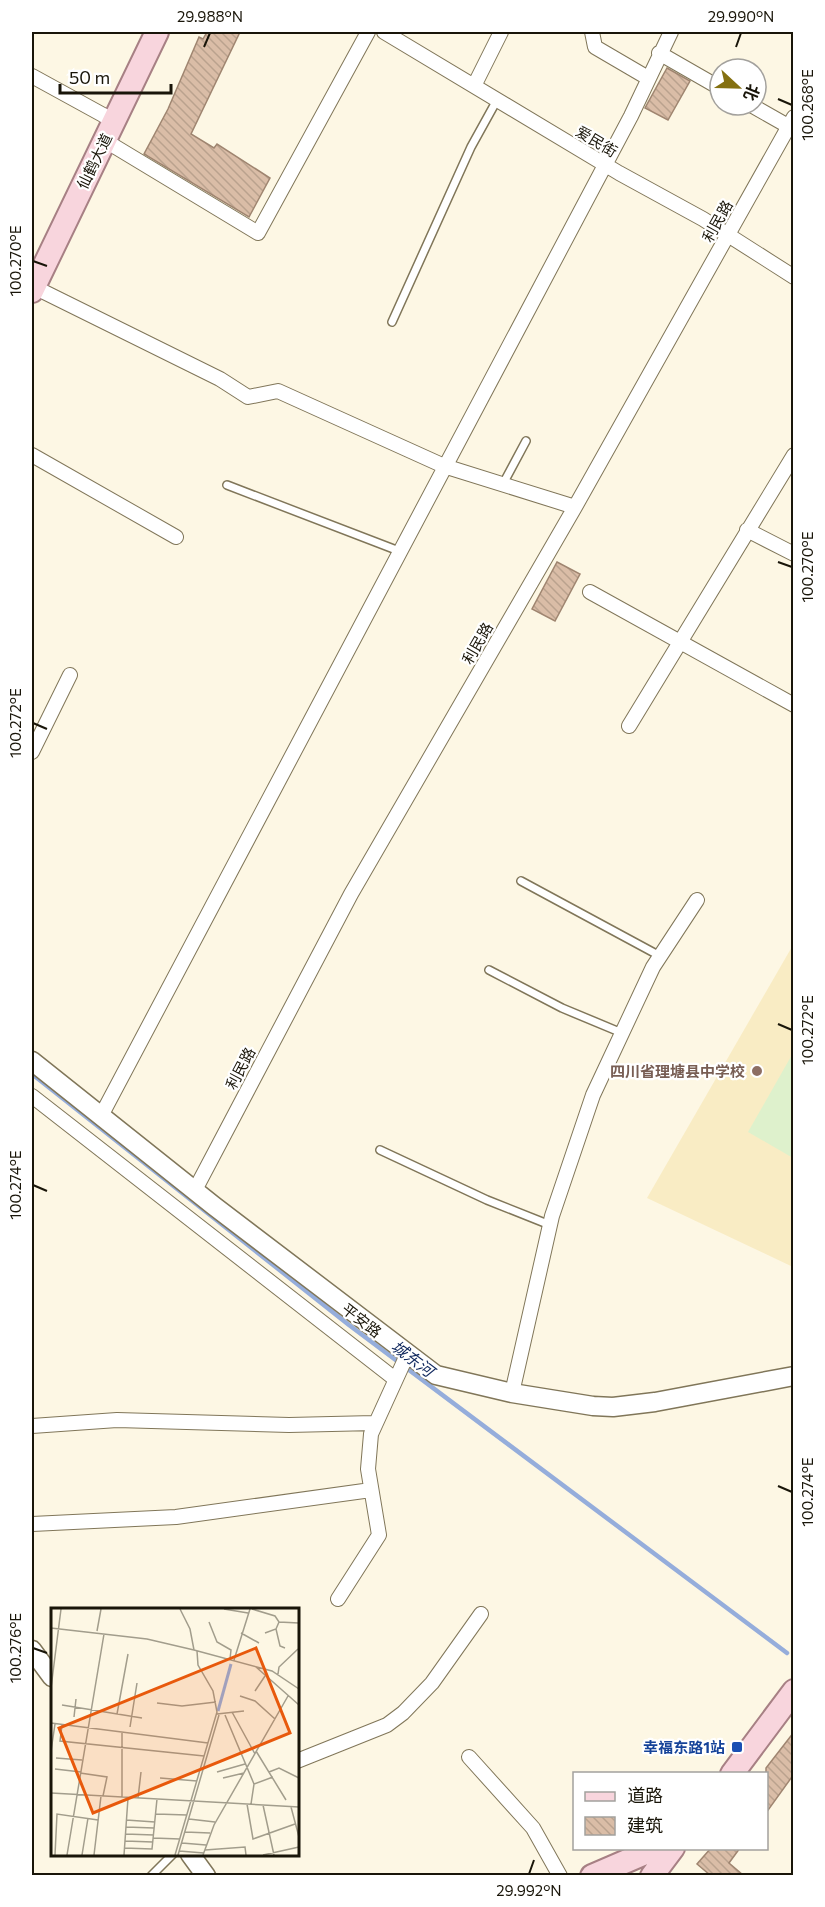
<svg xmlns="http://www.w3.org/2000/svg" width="825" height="1907" font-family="Commissioner,'Noto Sans SC',sans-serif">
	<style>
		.built { fill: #f9ecc4 }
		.green { fill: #def1cc }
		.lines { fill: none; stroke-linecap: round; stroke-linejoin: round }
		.stream { stroke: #95addb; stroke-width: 4.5 }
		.building { fill: url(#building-back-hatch); stroke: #9f8570; stroke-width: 1.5 }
		.service-casing { stroke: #807659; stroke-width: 10 }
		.minor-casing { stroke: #807659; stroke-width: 16 }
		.tertiary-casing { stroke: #807659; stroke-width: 21 }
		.primary-casing { stroke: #a78084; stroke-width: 26 }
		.service { stroke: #fff; stroke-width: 7 }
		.minor { stroke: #fff; stroke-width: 14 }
		.tertiary { stroke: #fff; stroke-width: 18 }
		.primary { stroke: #f8d5dd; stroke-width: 22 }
		.ticks { fill: none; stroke: #191509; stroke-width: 2 }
		.education-dot { fill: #8d6e63; stroke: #fff; stroke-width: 2 }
		.transit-dot { fill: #1a4fb4; stroke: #fff; stroke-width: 2 }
		.labels { text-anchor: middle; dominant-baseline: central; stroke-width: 4.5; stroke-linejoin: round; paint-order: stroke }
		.street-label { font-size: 15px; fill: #191509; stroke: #fff }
		.education-label { font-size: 15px; font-weight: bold; fill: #785e54; stroke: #fff; text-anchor: end }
		.transit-label { font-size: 15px; font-weight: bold; fill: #164399; stroke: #fff; text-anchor: end }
		.water-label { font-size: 16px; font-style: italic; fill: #0d265c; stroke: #fff }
		.inset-river { fill: none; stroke: #95addb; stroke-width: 3 }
		.inset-road { fill: none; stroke: #a29d8c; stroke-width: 1.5 }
		.view { fill: #e8590c; fill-opacity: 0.15; stroke: #e8590c; stroke-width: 3 }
		.inset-edge { fill: none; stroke: #191509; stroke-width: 3 }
		.neatline { fill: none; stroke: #191509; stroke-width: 2 }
		.ticks-label { font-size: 15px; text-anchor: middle; fill: #191509 }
	</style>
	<defs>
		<pattern id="building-back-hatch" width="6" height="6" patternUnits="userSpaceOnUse" patternTransform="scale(1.5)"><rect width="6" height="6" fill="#dabda7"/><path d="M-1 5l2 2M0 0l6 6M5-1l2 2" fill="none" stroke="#baa28e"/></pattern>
	</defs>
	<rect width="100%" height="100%" fill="#fdf7e4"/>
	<path class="built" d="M793 945V1267L647 1198Z"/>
	<path class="green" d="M793 1053 794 1158H793L748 1132Z"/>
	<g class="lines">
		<path class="stream" d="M32 1074 349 1325 787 1653"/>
	</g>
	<path class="building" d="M207 32H240L191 134 214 148 217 144 270 178 249 217 144 154 168 109 199 37 203 39Z
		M667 68 690 81 668 120 645 108Z
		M557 562 580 574 555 621 532 609Z
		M794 1732V1774L766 1813V1768Z
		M711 1848H740L729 1863 743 1875H710L697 1864Z"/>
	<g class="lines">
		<g class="service-casing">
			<path id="service" d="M392 322 471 147 497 100
				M503 484 526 441
				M227 485 399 551
				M521 881 660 956
				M489 970 562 1008 622 1033
				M380 1150 487 1200 550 1225
				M151 1876 173 1854"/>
		</g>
		<g class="minor-casing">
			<path id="minor" d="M384 32 619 173 703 219 794 277
				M592 32 595 47 648 78
				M659 53 720 88
				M32 76 114 121
				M474 86 501 32
				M751 105 788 126
				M104 140 258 233 368 32
				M34 287 220 379 248 397 278 391 444 466 575 507
				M32 455 176 537
				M747 530 794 554
				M590 592 794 705
				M629 726 794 455
				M32 752 70 675
				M32 1096 395 1379
				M101 1116 631 116 671 32
				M195 1190 351 894 575 507 794 117
				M512 1393 552 1216 593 1095 653 967 697 900
				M32 1426 117 1420 289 1425 374 1423
				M32 1524 176 1517 371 1490
				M338 1599 379 1535 368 1469 371 1434 407 1355
				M469 1757 533 1828 560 1876
				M297 1761 387 1725 403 1713 432 1683 481 1614"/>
		</g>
		<g class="tertiary-casing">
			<path id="tertiary" d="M32 1061 214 1206 436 1375 512 1393 593 1406 613 1407 655 1402 794 1376
				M32 1650 52 1677
				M190 1854 206 1876"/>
		</g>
		<g class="primary-casing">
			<path id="primary" d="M32 291 157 32
				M732 1774 794 1691
				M592 1876 657 1848
				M652 1876 673 1848"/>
		</g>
		<use href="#service" class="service"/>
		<use href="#minor" class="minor"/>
		<use href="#tertiary" class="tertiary"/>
		<use href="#primary" class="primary"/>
	</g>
	<path class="ticks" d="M204 47 210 33M736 47 741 33M778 99 792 105M33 261 47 266M778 562 792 567M33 723 47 729M778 1024 792 1030M33 1185 47 1191M778 1486 792 1492M33 1648 47 1653M529 1874 534 1860"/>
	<circle class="education-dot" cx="757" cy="1071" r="6"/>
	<rect class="transit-dot" x="731" y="1741" width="12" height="12" rx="3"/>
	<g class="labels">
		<g class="street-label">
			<text transform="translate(597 141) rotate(31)">爱民街</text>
			<text transform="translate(94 161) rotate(-64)">仙鹤大道</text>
			<text transform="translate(717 221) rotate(-61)">利民路</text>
			<text transform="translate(477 643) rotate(-60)">利民路</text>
			<text transform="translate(240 1068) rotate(-62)">利民路</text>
			<text transform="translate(362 1320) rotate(38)">平安路</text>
		</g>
		<g class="education-label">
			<text x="745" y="1071">四川省理塘县中学校</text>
		</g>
		<g class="transit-label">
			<text x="725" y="1747">幸福东路1站</text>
		</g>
		<g class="water-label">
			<text transform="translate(413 1358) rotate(37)">城东河</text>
		</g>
	</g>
	<g transform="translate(51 1608)">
		<rect width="248" height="248" fill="#fdf7e4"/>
		<path class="inset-river" d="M167 103 180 56"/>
		<path class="inset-road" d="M129 1 139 21 143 42M173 1 197 5M201 1 224 8 228 14 248 15M158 14 166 34 180 42 179 51M0 20 96 31 143 42 221 63 248 81M225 21 229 38 234 40M46 23 50 1M190 25 208 35M214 25 225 21 228 14M183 52 199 1M205 59 248 97M227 66 228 59 247 41M0 80 10 1M204 83 214 68M189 88 204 93 224 111M106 95 131 98 165 94M11 97 91 110M181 104 204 146M66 106 77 46M166 106 193 103M174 107 203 176 200 196M23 109 25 91M0 115 157 135M11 117 9 133 153 148M79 119 86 75M0 143 4 116M205 143 235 192M5 150 31 152M4 161 30 164M166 164 194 156M218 164 228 160 248 170M29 165 56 169 52 188M109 170 146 173M172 170 193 165M203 176 222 169M0 185 248 199M71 189V124M87 190 90 164M196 196 202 231 244 216M212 197 223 247M240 199 248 229M105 206 136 207M138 211 164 214M75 212 104 214M75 219 103 220M134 224 159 225M74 226 103 227M102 230 129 231M74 233 102 234M131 235 155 237M73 240 101 241 106 191M154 242 194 239 195 247M128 243 153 245M4 247 6 206 47 212M16 247 53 26M31 247 37 210M43 247 50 188M73 247 77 190M124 247 166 104 162 83 147 57 146 43M127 247 168 107M152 247 163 217 237 88M212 247 248 239"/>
		<path class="view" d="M205 40 239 125 42 205 8 120Z"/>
		<rect width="248" height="248" class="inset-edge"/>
	</g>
	<rect width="825" height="1907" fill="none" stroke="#ffffff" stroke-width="66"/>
	<rect x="573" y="1772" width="195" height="78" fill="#ffffff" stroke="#a3a19d" stroke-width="1.5"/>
	<rect x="585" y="1792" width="30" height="9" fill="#f8d5dd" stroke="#a3a19d" stroke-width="1.5"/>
	<text x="627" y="1802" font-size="18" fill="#191509">道路</text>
	<rect x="585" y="1817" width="30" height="18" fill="url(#building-back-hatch)" stroke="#a3a19d" stroke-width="1.5"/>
	<text x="627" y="1832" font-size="18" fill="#191509">建筑</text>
	<g transform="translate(738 87) rotate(112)"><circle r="28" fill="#ffffff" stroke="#a3a19d" stroke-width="1.5"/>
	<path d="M0-4.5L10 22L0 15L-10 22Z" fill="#847010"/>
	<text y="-9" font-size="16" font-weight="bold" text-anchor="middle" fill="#191509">北</text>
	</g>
	<path d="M60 84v9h111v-9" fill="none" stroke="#191509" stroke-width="3"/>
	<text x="69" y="84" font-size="18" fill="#191509" stroke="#ffffff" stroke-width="4.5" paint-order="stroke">50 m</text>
	<rect x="33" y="33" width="759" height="1841" class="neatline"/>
	<g class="ticks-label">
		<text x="210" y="22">29.988°N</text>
		<text x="741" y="22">29.990°N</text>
		<text transform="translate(808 105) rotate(-90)" y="5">100.268°E</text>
		<text transform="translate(16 261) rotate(-90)" y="5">100.270°E</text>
		<text transform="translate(808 567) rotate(-90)" y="5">100.270°E</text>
		<text transform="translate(16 723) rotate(-90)" y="5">100.272°E</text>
		<text transform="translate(808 1030) rotate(-90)" y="5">100.272°E</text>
		<text transform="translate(16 1185) rotate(-90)" y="5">100.274°E</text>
		<text transform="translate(808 1492) rotate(-90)" y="5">100.274°E</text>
		<text transform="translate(16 1648) rotate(-90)" y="5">100.276°E</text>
		<text x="529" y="1896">29.992°N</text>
	</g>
</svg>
